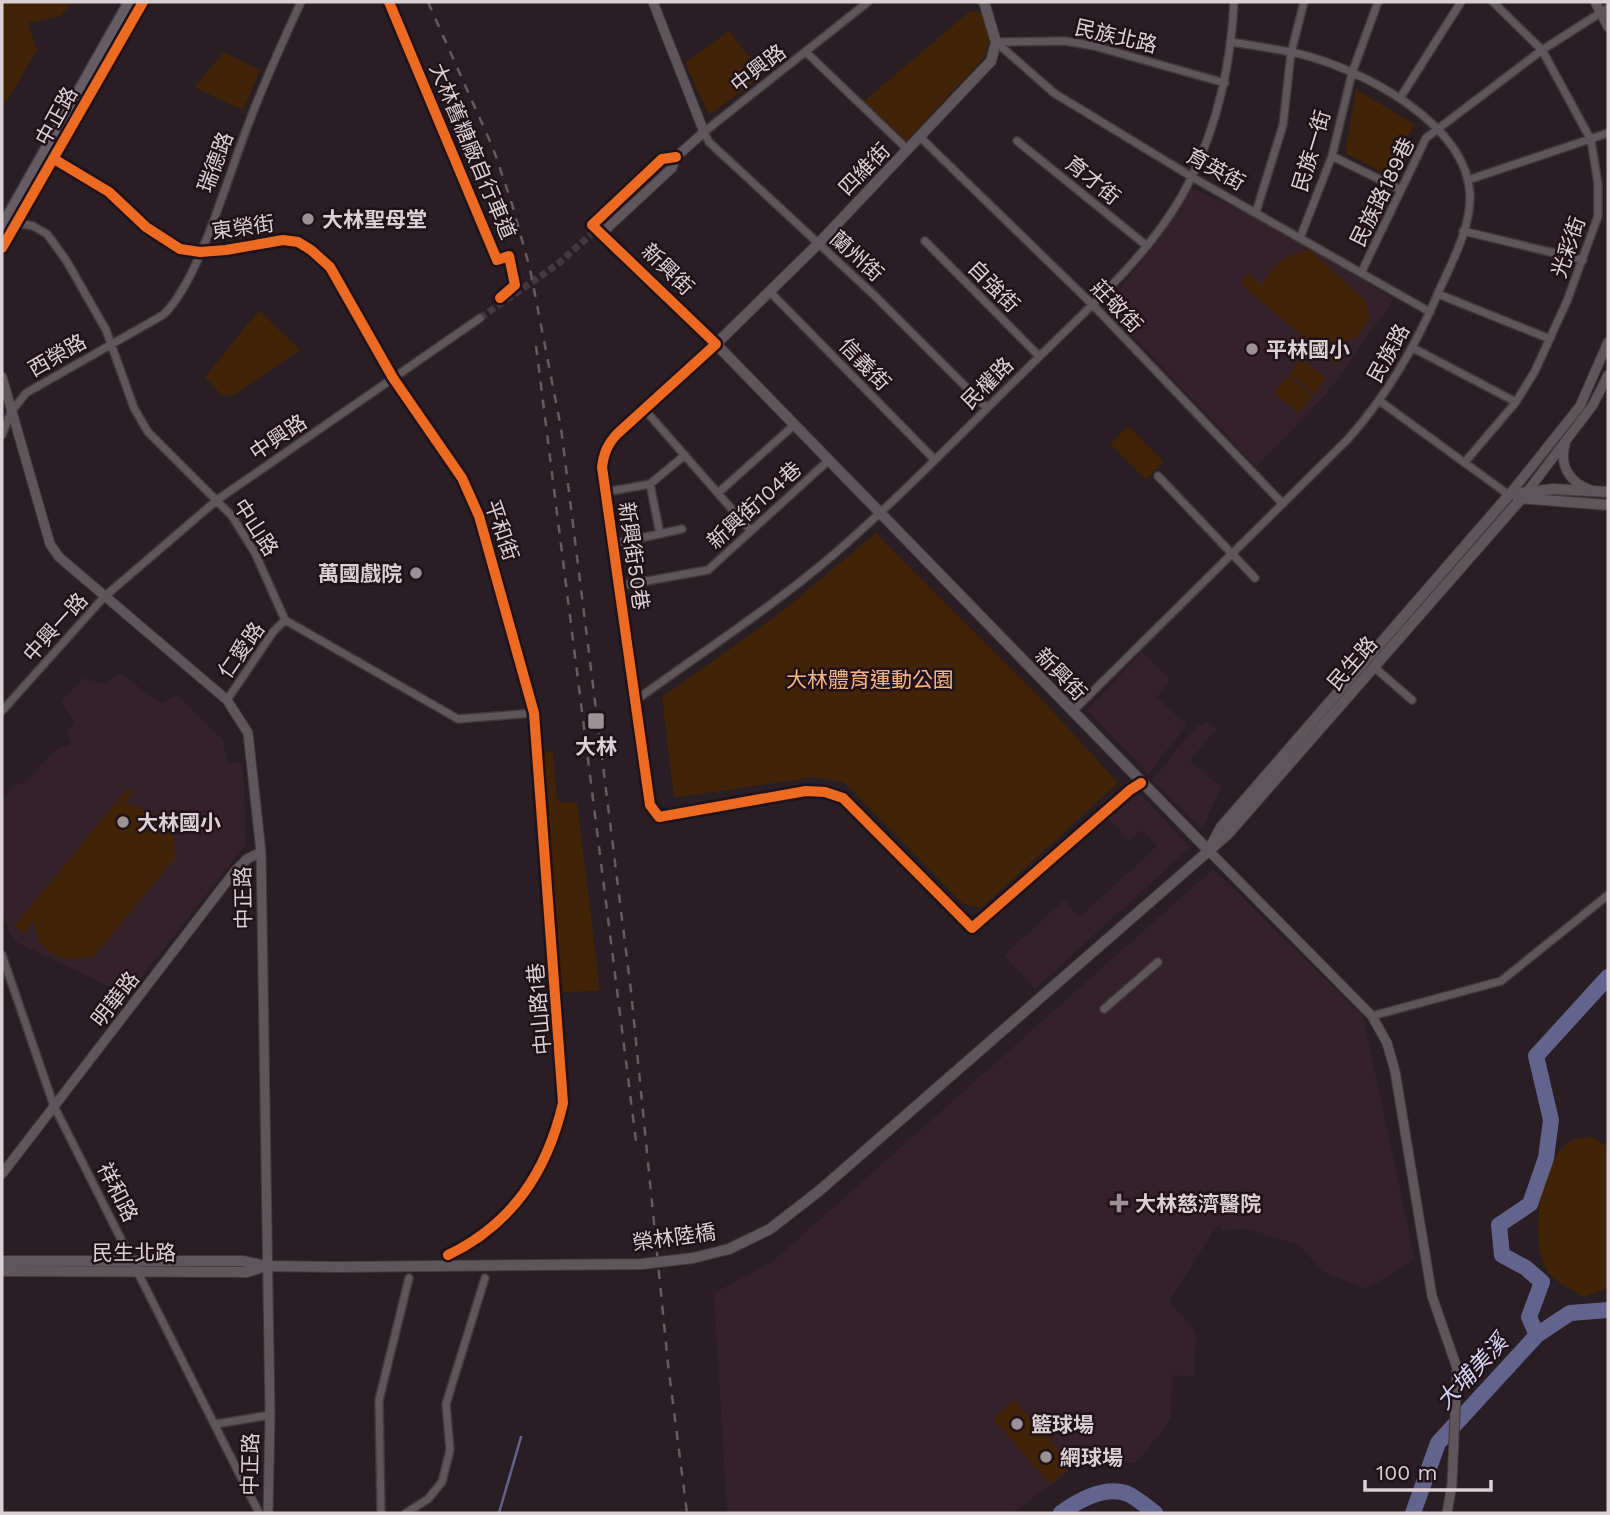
<svg xmlns="http://www.w3.org/2000/svg" width="1610" height="1515" font-family="'Work Sans','Noto Sans TC',sans-serif">
	<style>
		.built { fill: #35212a }
		.green { fill: #412307 }
		.lines { fill: none; stroke-linecap: round; stroke-linejoin: round }
		.stream { stroke: #62648d; stroke-width: 2.5 }
		.river { stroke: #62648d; stroke-width: 16 }
		.minor-tunnel { stroke: #43393e; stroke-width: 7; stroke-dasharray: 7 3.5; stroke-linecap: butt }
		.minor-casing { stroke: #41393c; stroke-width: 10 }
		.tertiary-casing { stroke: #41393c; stroke-width: 11 }
		.secondary-casing { stroke: #41393c; stroke-width: 12 }
		.primary-casing { stroke: #41393c; stroke-width: 13 }
		.minor { stroke: #5e565a; stroke-width: 7 }
		.tertiary { stroke: #5e565a; stroke-width: 9 }
		.secondary { stroke: #5e565a; stroke-width: 10 }
		.primary { stroke: #665c64; stroke-width: 10 }
		.rail { stroke: #645c5f; stroke-width: 2.5; stroke-dasharray: 9 9; stroke-linecap: butt }
		.secondary-bridge-casing { stroke: #41393c; stroke-width: 12; stroke-linecap: butt }
		.secondary-bridge { stroke: #5e565a; stroke-width: 10 }
		.cycleway-casing { stroke: #211219; stroke-width: 15 }
		.cycleway { stroke: #ed6a23; stroke-width: 10 }
		.poi-dot { fill: #9c9296; stroke: #211219; stroke-width: 2.5 }
		.labels { text-anchor: middle; dominant-baseline: central; stroke-width: 5; stroke-linejoin: round; paint-order: stroke }
		.street-label { font-size: 21px; fill: #dbd0d4; stroke: #211219 }
		.poi-label { font-size: 21px; font-weight: bold; fill: #dbd0d4; stroke: #211219; text-anchor: start }
		.park-label { font-size: 21px; fill: #f5b582; stroke: #211219 }
		.water-label { font-size: 23px; font-style: italic; fill: #d2d5f2; stroke: #211219 }
	</style>
	<rect width="100%" height="100%" fill="#281e23"/>
	<path class="built" d="M1192 188 1264 220 1394 299 1328 392 1256 467 1105 306 1151 250Z
		M1142 652 1171 680 1157 697 1187 725 1148 774 1087 710Z
		M119 673 161 703 177 695 223 740 228 764 243 761 246 845 127 995 14 941 2 915V799L18 782 22 785 57 749 71 744 66 733 74 722 61 701 83 678 105 684Z
		M1207 722 1217 728 1190 761 1221 787 1202 829 1152 780 1196 727Z
		M1138 791 1190 847 1035 989 1004 955 1064 900 1080 917 1157 846 1142 830 1129 841 1108 818Z
		M1213 869 1363 1016 1415 1260 1366 1289 1323 1272 1299 1245 1246 1229 1223 1231 1218 1225 1169 1300 1196 1332 1194 1377 1172 1375 1171 1420 1136 1463 1099 1462 1072 1469 1013 1513H727L714 1293 773 1261Z"/>
	<path class="green" d="M2 2H72L61 16 28 23 37 50 2 109Z
		M976 11 983 15 989 41 985 57 906 141 864 101 969 12Z
		M729 31 763 75 709 115 685 63Z
		M224 52 260 70 243 110 194 87Z
		M1356 89 1414 124 1390 176 1345 153Z
		M1310 250 1365 300 1370 318 1356 338 1332 344 1345 356 1337 365 1241 284 1248 273 1262 286C1275 263 1283 255 1310 250Z
		M259 310 300 350 234 395 222 396 205 377Z
		M1301 358 1326 378 1314 394 1289 374Z
		M1288 376 1312 396 1299 413 1274 393Z
		M1128 426 1164 461 1146 480 1110 444Z
		M876 533 1047 705 1118 783 981 908 963 904 845 783 815 777 674 798 662 697 780 613Z
		M553 751 557 801 577 803 600 991 562 992 542 753Z
		M127 789 132 793 126 803C157 814 178 819 174 859L95 955C66 965 36 955 34 921L23 934 15 925Z
		M1591 1136 1608 1147V1288L1583 1297C1573 1290 1555 1282 1548 1272 1528 1244 1539 1159 1570 1141 1576 1138 1585 1138 1591 1136Z
		M1014 1400 1073 1465 1050 1484 993 1419Z"/>
	<g class="lines">
		<path class="stream" d="M499 1513 521 1437"/>
		<path class="river" d="M1537 1335 1529 1317 1542 1282 1526 1268 1502 1255 1499 1225 1530 1204 1546 1158 1551 1120 1536 1056 1608 977
			M1061 1513C1079 1500 1105 1485 1128 1494 1137 1498 1147 1507 1155 1513
			M1413 1513 1438 1443 1537 1335 1570 1313 1608 1310"/>
		<path class="minor-tunnel" d="M480 318 559 263 670 163"/>
		<g class="minor-casing">
			<path id="minor" d="M868 2 704 132 709 142 874 295 987 408
				M996 42 1054 93 1192 177 1430 312
				M996 42 1065 41 1094 46 1225 83
				M807 53 908 150
				M1400 98 1461 2
				M921 138 1092 304 1283 504
				M1017 141 1147 246
				M1332 156 1401 190
				M54 159 109 192 146 227 180 249 200 252 226 250 283 240 298 242 311 250 330 267 393 378 462 478 479 516 534 713 563 1103C547 1172 512 1224 448 1255
				M1468 180 1608 133
				M1256 212 1283 125 1291 53 1304 2
				M13 222 33 226 47 234 66 260 106 330 134 408 148 432 232 516 255 553 285 620 458 719 534 713
				M1463 231 1583 260
				M1300 238 1332 156 1352 73 1378 2
				M925 241 1039 356
				M1361 273 1426 138 1542 50 1608 8
				M770 292 935 460
				M1438 294 1550 339
				M716 344 617 434C607 445 604 453 602 467L650 805 659 817 806 791 825 792 843 798 972 928 1130 790 1141 783
				M1413 348 1516 402
				M1381 402 1509 495
				M645 410 751 531
				M2 435 11 412 26 393 163 315C200 281 229 171 250 120 265 80 283 41 301 2
				M1465 462 1516 402 1535 371 1567 301 1598 216V184L1591 140 1542 50 1493 2
				M1158 476 1255 578
				M650 484 660 534
				M606 492 650 484 685 455
				M718 493 794 425
				M613 544 682 529
				M619 586 708 570 829 460
				M1374 667 1412 700
				M227 700 273 632 285 620
				M636 700C702 652 771 608 833 555 905 493 971 423 1039 357 1094 302 1159 247 1192 176 1219 120 1231 63 1234 2
				M2 711 104 597 217 500 480 318
				M1072 712 1348 439C1388 394 1416 346 1439 291 1452 262 1471 227 1470 195 1467 123 1361 69 1300 54 1278 49 1255 46 1232 42
				M2 955 54 1106 259 1513
				M1104 1009 1158 962
				M1372 1016 1501 981 1608 895
				M216 1424 270 1415
				M381 1513 379 1400 409 1278
				M406 1513 428 1499 442 1482 450 1450 446 1404 485 1278"/>
		</g>
		<g class="tertiary-casing">
			<path id="tertiary" d="M1595 2 1608 27
				M676 157 662 159 592 225 716 344
				M602 233 672 168 676 157 704 132 653 2
				M2 377 50 544 59 557 227 700 248 733 261 852 270 1415 268 1513
				M1565 445C1559 466 1570 483 1591 490
				M1527 492 1593 405 1608 375
				M1509 495 1580 406 1608 342
				M1208 850 1372 1016 1387 1043 1395 1071 1432 1296 1457 1368 1452 1484 1447 1513
				M2 1174 235 871 247 859 261 852"/>
		</g>
		<g class="secondary-casing">
			<path id="secondary" d="M984 2 996 42 991 61 818 244 716 344 1208 850
				M1522 493 1553 489 1608 492
				M1518 498 1608 505
				M1212 844 1221 827 1249 795 1509 495
				M985 1046 1228 834 1527 492
				M2 1261H243L266 1266 338 1267
				M2 1271 247 1272 266 1266"/>
		</g>
		<g class="primary-casing">
			<path id="primary" d="M2 226 129 2
				M2 248 143 2"/>
		</g>
		<use href="#minor" class="minor"/>
		<use href="#tertiary" class="tertiary"/>
		<use href="#secondary" class="secondary"/>
		<use href="#primary" class="primary"/>
		<path class="rail" d="M428 2 493 148 512 204 530 269 561 428 631 991 668 1364 687 1513
			M536 346 636 1141"/>
		<g class="secondary-bridge-casing">
			<path id="secondary-bridge" d="M338 1267 642 1264 693 1258 729 1249 770 1229 819 1191 985 1046"/>
		</g>
		<use href="#secondary-bridge" class="secondary-bridge"/>
		<g class="cycleway-casing">
			<path id="cycleway" d="M389 2 497 260 509 256 515 285 500 298
				M676 157 662 159 592 225 716 344 617 434C607 445 604 453 602 467L650 805 659 817 806 791 825 792 843 798 972 928 1130 790 1141 783
				M54 159 109 192 146 227 180 249 200 252 226 250 283 240 298 242 311 250 330 267 393 378 462 478 479 516 534 713 563 1103C547 1172 512 1224 448 1255
				M2 248 143 2"/>
		</g>
		<use href="#cycleway" class="cycleway"/>
	</g>
	<g class="poi-dot">
		<circle cx="308" cy="219" r="7"/>
		<circle cx="1252" cy="349" r="7"/>
		<circle cx="416" cy="573" r="7"/>
		<rect x="587" y="712" width="18" height="18" rx="3.5"/>
		<circle cx="123" cy="822" r="7"/>
		<path d="M1115.5 1192.5h7v7h7v7h-7v7h-7v-7h-7v-7h7z"/>
		<circle cx="1017" cy="1424" r="7"/>
		<circle cx="1046" cy="1457" r="7"/>
	</g>
	<g class="labels">
		<g class="street-label">
			<text transform="translate(1116 36) rotate(13)">民族北路</text>
			<text transform="translate(758 68) rotate(-38)">中興路</text>
			<text transform="translate(56 116) rotate(-61)">中正路</text>
			<text transform="translate(473 151) rotate(67)">大林舊糖廠自行車道</text>
			<text transform="translate(1311 151) rotate(-73)">民族一街</text>
			<text transform="translate(215 162) rotate(-69)">瑞德路</text>
			<text transform="translate(864 169) rotate(-46)">四維街</text>
			<text transform="translate(1216 169) rotate(29)">育英街</text>
			<text transform="translate(1093 180) rotate(39)">育才街</text>
			<text transform="translate(1382 192) rotate(-64)">民族路189巷</text>
			<text transform="translate(243 227) rotate(-8)">東榮街</text>
			<text transform="translate(1568 247) rotate(-71)">光彩街</text>
			<text transform="translate(857 256) rotate(42)">蘭州街</text>
			<text transform="translate(668 269) rotate(44)">新興街</text>
			<text transform="translate(994 286) rotate(45)">自強街</text>
			<text transform="translate(1117 306) rotate(46)">莊敬街</text>
			<text transform="translate(1388 353) rotate(-61)">民族路</text>
			<text transform="translate(57 355) rotate(-30)">西榮路</text>
			<text transform="translate(865 364) rotate(46)">信義街</text>
			<text transform="translate(987 383) rotate(-45)">民權路</text>
			<text transform="translate(278 437) rotate(-34)">中興路</text>
			<text transform="translate(754 505) rotate(-42)">新興街104巷</text>
			<text transform="translate(256 527) rotate(57)">中山路</text>
			<text transform="translate(502 530) rotate(71)">平和街</text>
			<text transform="translate(634 556) rotate(82)">新興街50巷</text>
			<text transform="translate(55 627) rotate(-48)">中興一路</text>
			<text transform="translate(241 650) rotate(-55)">仁愛路</text>
			<text transform="translate(1352 663) rotate(-49)">民生路</text>
			<text transform="translate(1061 674) rotate(46)">新興街</text>
			<text transform="translate(243 898) rotate(-91)">中正路</text>
			<text transform="translate(115 999) rotate(-52)">明華路</text>
			<text transform="translate(539 1009) rotate(-95)">中山路1巷</text>
			<text transform="translate(118 1192) rotate(63)">祥和路</text>
			<text transform="translate(674 1237) rotate(-8)">榮林陸橋</text>
			<text x="134" y="1252">民生北路</text>
			<text transform="translate(250 1464) rotate(-89)">中正路</text>
		</g>
		<g class="poi-label">
			<text x="322" y="219">大林聖母堂</text>
			<text x="1266" y="349">平林國小</text>
			<text x="402" y="573" text-anchor="end">萬國戲院</text>
			<text x="596" y="746" text-anchor="middle">大林</text>
			<text x="137" y="822">大林國小</text>
			<text x="1135" y="1203">大林慈濟醫院</text>
			<text x="1031" y="1424">籃球場</text>
			<text x="1060" y="1457">網球場</text>
		</g>
		<g class="park-label">
			<text x="870" y="679">大林體育運動公園</text>
		</g>
		<g class="water-label">
			<text transform="translate(1472 1372) rotate(-47)">大埔美溪</text>
		</g>
	</g>
	<rect width="1610" height="1515" fill="none" stroke="#dbd0d4" stroke-width="7"/>
	<path d="M1365 1480v10h126v-10" fill="none" stroke="#dbd0d4" stroke-width="3.5"/>
	<text x="1376" y="1480" font-size="21" fill="#dbd0d4" stroke="#211219" stroke-width="5" paint-order="stroke">100 m</text>
</svg>
